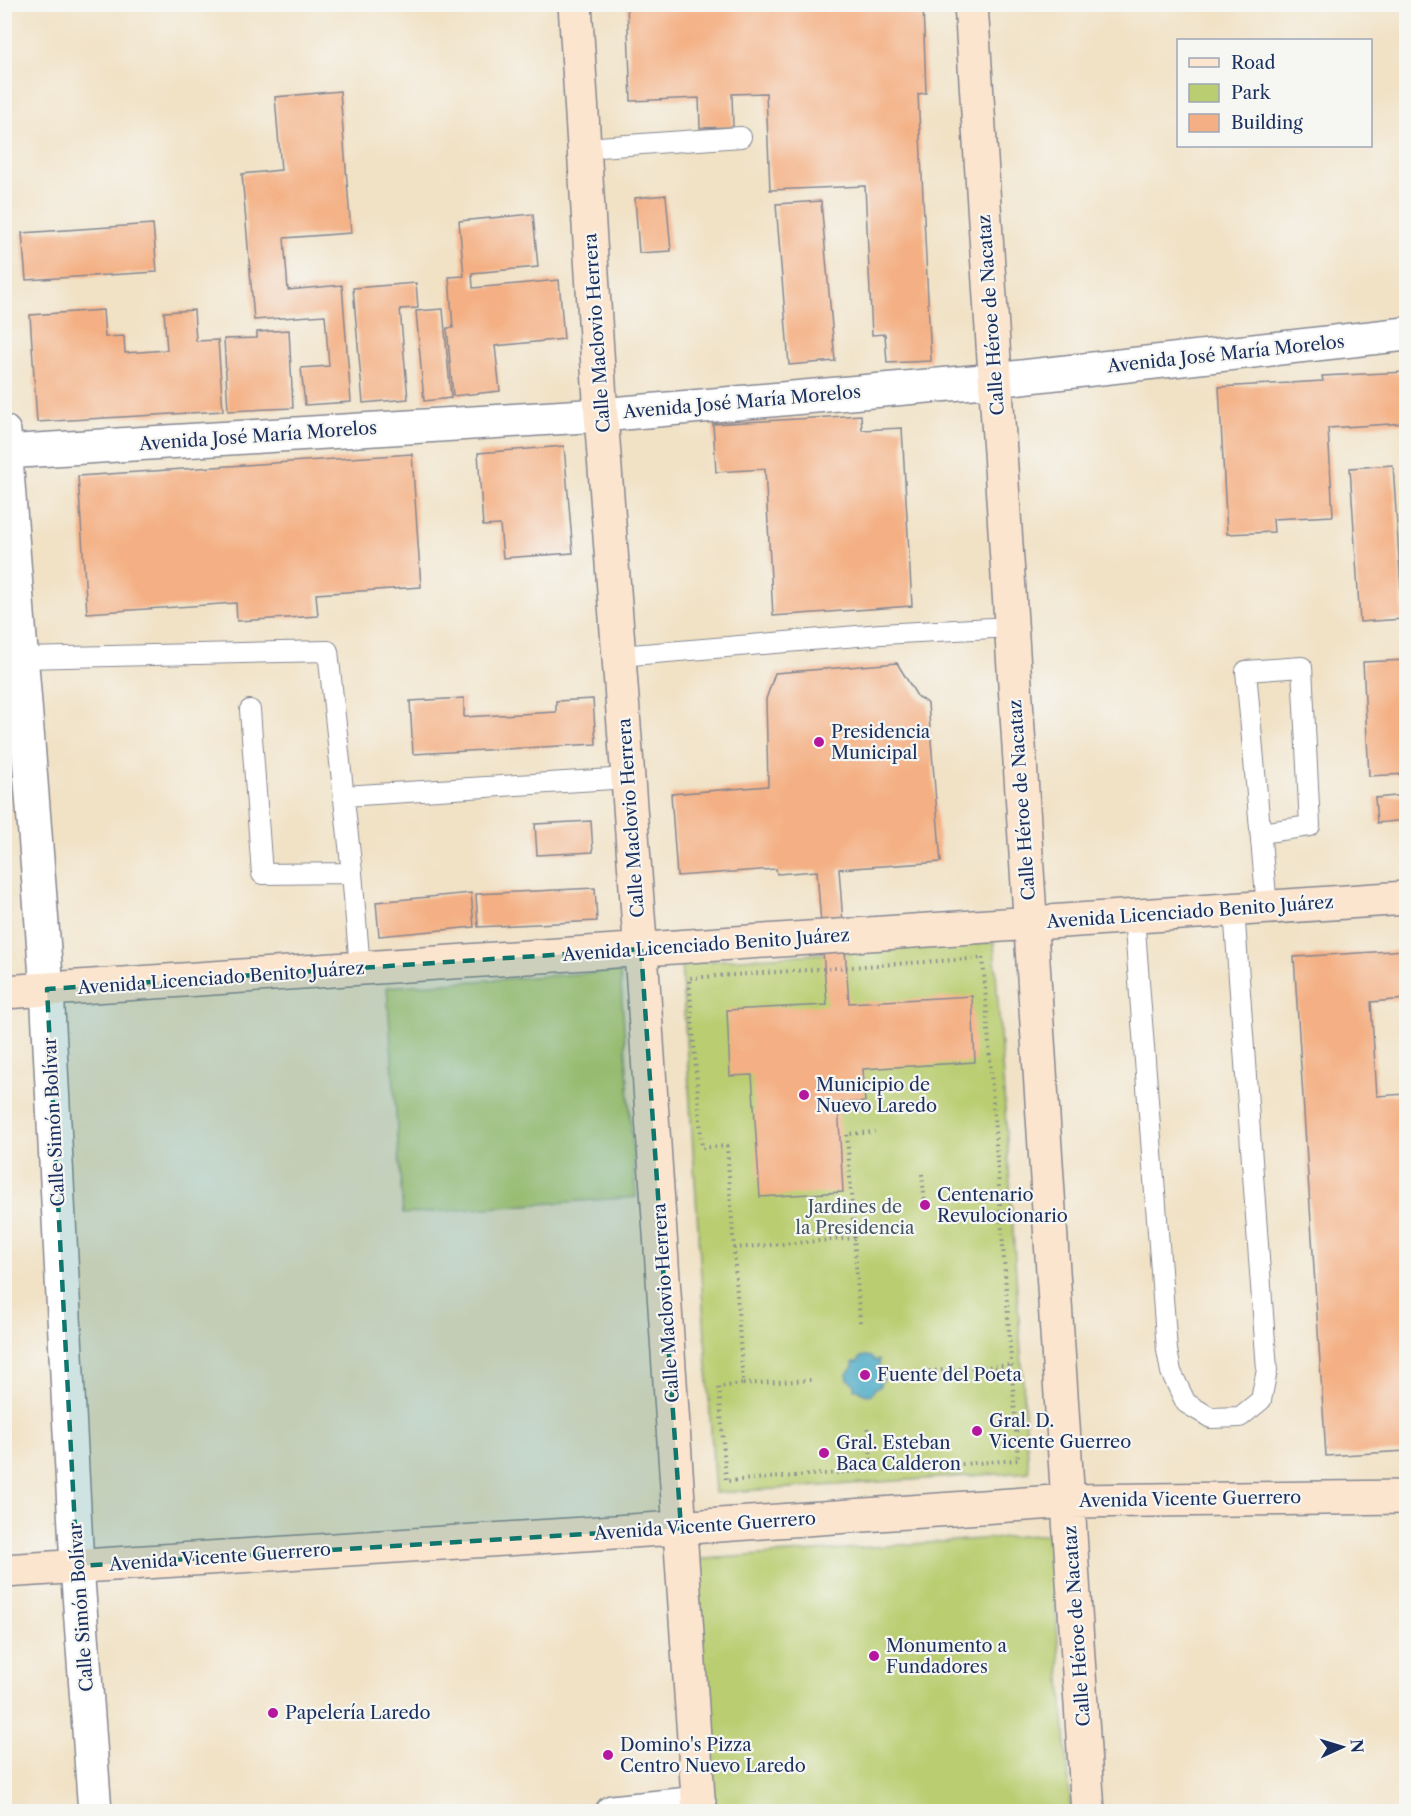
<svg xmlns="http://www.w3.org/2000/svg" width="1411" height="1816" font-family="'Libre Caslon Text',serif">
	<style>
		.green { fill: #bacd71; stroke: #6a7e68; stroke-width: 1.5 }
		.water { fill: #44a7c4; stroke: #306b91; stroke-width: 1.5 }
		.building { fill: #f4b084 }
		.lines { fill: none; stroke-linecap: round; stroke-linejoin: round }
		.lane-casing { stroke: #868892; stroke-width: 22 }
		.street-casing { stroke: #868892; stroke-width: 36 }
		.secondary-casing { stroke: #868892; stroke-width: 36 }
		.path { stroke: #868892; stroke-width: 4; stroke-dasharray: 1.5 4.5; stroke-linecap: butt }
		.lane { stroke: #fff; stroke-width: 20 }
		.street { stroke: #fff; stroke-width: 33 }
		.secondary { stroke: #fce5cf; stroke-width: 33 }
		.marked { fill: #0f766e; fill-opacity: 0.2; stroke: #0f766e; stroke-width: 4.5; stroke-dasharray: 12 8; stroke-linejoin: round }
		.poi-dot { fill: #b5179e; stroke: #f6f6f2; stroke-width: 2 }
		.labels { text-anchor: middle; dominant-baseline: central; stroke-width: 4.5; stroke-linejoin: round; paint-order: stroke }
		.street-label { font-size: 18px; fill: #1b2f5e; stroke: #f6f6f2 }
		.poi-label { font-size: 18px; fill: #1b2f5e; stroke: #f6f6f2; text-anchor: start }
		.park-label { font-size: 18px; fill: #435663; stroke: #f6f6f2 }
	</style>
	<rect width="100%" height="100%" fill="#f6f6f2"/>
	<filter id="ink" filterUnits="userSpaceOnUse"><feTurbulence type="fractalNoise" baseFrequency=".0167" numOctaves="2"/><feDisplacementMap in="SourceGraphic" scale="12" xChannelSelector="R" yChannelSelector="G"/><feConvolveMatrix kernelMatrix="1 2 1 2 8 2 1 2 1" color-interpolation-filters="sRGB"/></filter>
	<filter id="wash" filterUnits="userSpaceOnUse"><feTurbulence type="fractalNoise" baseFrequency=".008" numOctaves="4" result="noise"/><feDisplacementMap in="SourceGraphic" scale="24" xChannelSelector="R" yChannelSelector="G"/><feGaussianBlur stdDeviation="1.35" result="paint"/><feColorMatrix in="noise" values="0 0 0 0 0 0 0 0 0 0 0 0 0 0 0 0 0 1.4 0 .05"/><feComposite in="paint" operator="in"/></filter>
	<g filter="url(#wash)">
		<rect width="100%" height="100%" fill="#f1e2c6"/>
		<path class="green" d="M994 942 1029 1472 715 1493 681 963Z
			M620 971 636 1197 403 1214 387 987Z
			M1050 1534 1071 1811H712L693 1560Z"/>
		<path class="water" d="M866 1356 871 1357 874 1361 879 1360V1366L885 1370 887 1375 880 1383V1387L875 1388 872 1394C866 1396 862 1394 859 1389H854V1384L848 1379 847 1374 853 1367V1362H858L861 1357Z"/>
		<g id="blocks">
			<path class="building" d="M627 4H923L926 93 918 94 931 361 887 363 885 334 872 335 865 186 770 190 766 93 732 94 733 127 700 128 699 98 631 101Z
				M340 91 351 233 284 238 288 290 342 285 351 402 305 405 301 368 329 366 325 315 254 320 242 174 281 170 275 97Z
				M666 195 671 251 639 253 635 198Z
				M821 201 835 361 789 365 776 204Z
				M533 214 538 267 472 273 473 288 559 280 564 339 495 346 500 391 453 396 447 328H453L449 277 464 276 459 221Z
				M153 224 157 272 26 280 22 233Z
				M416 283 418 308 400 309 408 399 363 403 353 288Z
				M443 309 451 398 424 401 416 311Z
				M103 310 105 337 124 336 125 353 167 350 164 312 194 310 196 341 218 340 223 411 37 422 30 315Z
				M289 330 293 408 228 411 224 339 257 338V332Z
				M1406 372V423L1328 428 1333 516 1273 519 1274 532 1227 534 1219 387 1323 381 1322 376Z
				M861 415 862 430 902 428 912 606 773 616 765 469 716 472 713 424Z
				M564 446 573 553 503 558 500 525 483 526 478 453Z
				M412 454 421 587 316 594 318 616 237 621 236 603 87 613 78 476Z
				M1393 465 1403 619 1360 622 1350 468Z
				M1406 660V774L1369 776 1363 662Z
				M897 663 917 696 928 704 941 862 839 869 849 1003 972 996 975 1062 863 1069 865 1102 838 1103 843 1192 760 1197 752 1075 730 1076 727 1010 827 1005 817 871 777 874 776 869 677 876 671 794 768 786 766 699 775 673Z
				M464 698V717L556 712V701L593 699 596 744 413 754 410 701Z
				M1406 795V820L1377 823 1375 798Z
				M591 821 593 852 537 855 535 824Z
				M595 888 597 921 478 927 476 894Z
				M471 893 474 927 379 936 376 902Z
				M1406 950V999L1371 1002 1377 1096 1406 1094V1451L1326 1456 1294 957Z"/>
		</g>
	</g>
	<g filter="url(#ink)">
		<use href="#blocks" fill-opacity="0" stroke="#868892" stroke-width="1.5"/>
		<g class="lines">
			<g class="lane-casing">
				<path id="lane" d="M585 148 741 137
					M620 656 881 634 1011 627
					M23 658 328 651 352 873 262 874 250 710
					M344 796 628 778
					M1261 833 1310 826 1302 667 1246 671 1267 907
					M352 873 360 968
					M1134 916 1167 1350 1171 1372 1186 1403 1211 1418 1240 1417 1261 1400 1267 1370 1234 909"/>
			</g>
			<g class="street-casing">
				<path id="street" d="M4 432 47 989 77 1566 95 1812
					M4 452 601 415 995 380 1406 334
					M612 1812 699 1803"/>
			</g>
			<g class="secondary-casing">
				<path id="secondary" d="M575 4 601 415 643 982 699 1812
					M971 4 1088 1812
					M4 992 1406 898
					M4 1571 646 1530 1069 1501 1406 1497"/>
			</g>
			<path class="path" d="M983 958 1018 1460 726 1481 719 1387 743 1384 727 1146 702 1148 689 978Z
				M922 1174 925 1205
				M734 1248 855 1238
				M860 1322 847 1134 875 1132
				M917 1372 1011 1365
				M743 1384 812 1380
				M868 1428 872 1471"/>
			<use href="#lane" class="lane"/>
			<use href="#street" class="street"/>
			<use href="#secondary" class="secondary"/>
		</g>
	</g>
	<path class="marked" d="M641 949 681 1528 77 1566 47 989Z"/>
	<g class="poi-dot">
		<circle cx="819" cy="742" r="6"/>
		<circle cx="804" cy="1095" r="6"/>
		<circle cx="925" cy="1205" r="6"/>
		<circle cx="865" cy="1375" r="6"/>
		<circle cx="977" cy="1431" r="6"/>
		<circle cx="824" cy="1453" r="6"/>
		<circle cx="874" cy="1656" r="6"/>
		<circle cx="273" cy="1713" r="6"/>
		<circle cx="608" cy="1755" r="6"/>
	</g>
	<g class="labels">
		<g class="street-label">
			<text transform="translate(991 315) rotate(-94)">Calle Héroe de Nacataz</text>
			<text transform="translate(597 333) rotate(-94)">Calle Maclovio Herrera</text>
			<text transform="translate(1226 354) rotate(-6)">Avenida José María Morelos</text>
			<text transform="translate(742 402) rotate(-5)">Avenida José María Morelos</text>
			<text transform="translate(258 436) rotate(-4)">Avenida José María Morelos</text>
			<text transform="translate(1022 800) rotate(-94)">Calle Héroe de Nacataz</text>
			<text transform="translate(631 818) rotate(-94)">Calle Maclovio Herrera</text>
			<text transform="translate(1190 912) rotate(-4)">Avenida Licenciado Benito Juárez</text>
			<text transform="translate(706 945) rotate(-4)">Avenida Licenciado Benito Juárez</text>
			<text transform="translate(221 978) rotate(-4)">Avenida Licenciado Benito Juárez</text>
			<text transform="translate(54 1122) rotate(-93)">Calle Simón Bolívar</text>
			<text transform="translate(666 1303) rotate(-94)">Calle Maclovio Herrera</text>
			<text transform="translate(1190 1499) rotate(-1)">Avenida Vicente Guerrero</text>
			<text transform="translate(705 1526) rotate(-4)">Avenida Vicente Guerrero</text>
			<text transform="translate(220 1557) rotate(-4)">Avenida Vicente Guerrero</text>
			<text transform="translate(81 1607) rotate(-94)">Calle Simón Bolívar</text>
			<text transform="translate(1077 1626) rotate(-94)">Calle Héroe de Nacataz</text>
		</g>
		<g class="poi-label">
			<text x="831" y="732">Presidencia<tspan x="831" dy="21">Municipal</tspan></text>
			<text x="816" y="1085">Municipio de<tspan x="816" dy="21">Nuevo Laredo</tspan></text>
			<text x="937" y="1195">Centenario<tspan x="937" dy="21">Revulocionario</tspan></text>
			<text x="877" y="1375">Fuente del Poeta</text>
			<text x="989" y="1421">Gral. D.<tspan x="989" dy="21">Vicente Guerreo</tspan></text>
			<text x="836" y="1443">Gral. Esteban<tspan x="836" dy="21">Baca Calderon</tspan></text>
			<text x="886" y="1646">Monumento a<tspan x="886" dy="21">Fundadores</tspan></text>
			<text x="285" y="1713">Papelería Laredo</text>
			<text x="620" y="1745">Domino's Pizza<tspan x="620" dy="21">Centro Nuevo Laredo</tspan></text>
		</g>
		<g class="park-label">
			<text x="855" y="1207">Jardines de<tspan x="855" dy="21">la Presidencia</tspan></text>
		</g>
	</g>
	<rect width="1411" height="1816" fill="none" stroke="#f6f6f2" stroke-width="24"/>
	<rect x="1177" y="39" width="195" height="108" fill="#f6f6f2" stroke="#9ea6b7" stroke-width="1.5"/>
	<rect x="1189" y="58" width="30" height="9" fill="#fce5cf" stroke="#9ea6b7" stroke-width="1.5"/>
	<text x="1231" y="69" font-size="18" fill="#1b2f5e">Road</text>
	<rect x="1189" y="84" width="30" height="18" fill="#bacd71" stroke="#9ea6b7" stroke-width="1.5"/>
	<text x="1231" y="99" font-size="18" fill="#1b2f5e">Park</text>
	<rect x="1189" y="114" width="30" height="18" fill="#f4b084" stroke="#9ea6b7" stroke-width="1.5"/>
	<text x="1231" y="129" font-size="18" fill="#1b2f5e">Building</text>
	<g transform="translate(1342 1747) rotate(86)" stroke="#f6f6f2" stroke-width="4.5" paint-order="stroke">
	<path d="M0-4.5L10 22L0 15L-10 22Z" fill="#1b2f5e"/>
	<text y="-9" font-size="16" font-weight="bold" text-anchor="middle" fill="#1b2f5e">N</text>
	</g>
</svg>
